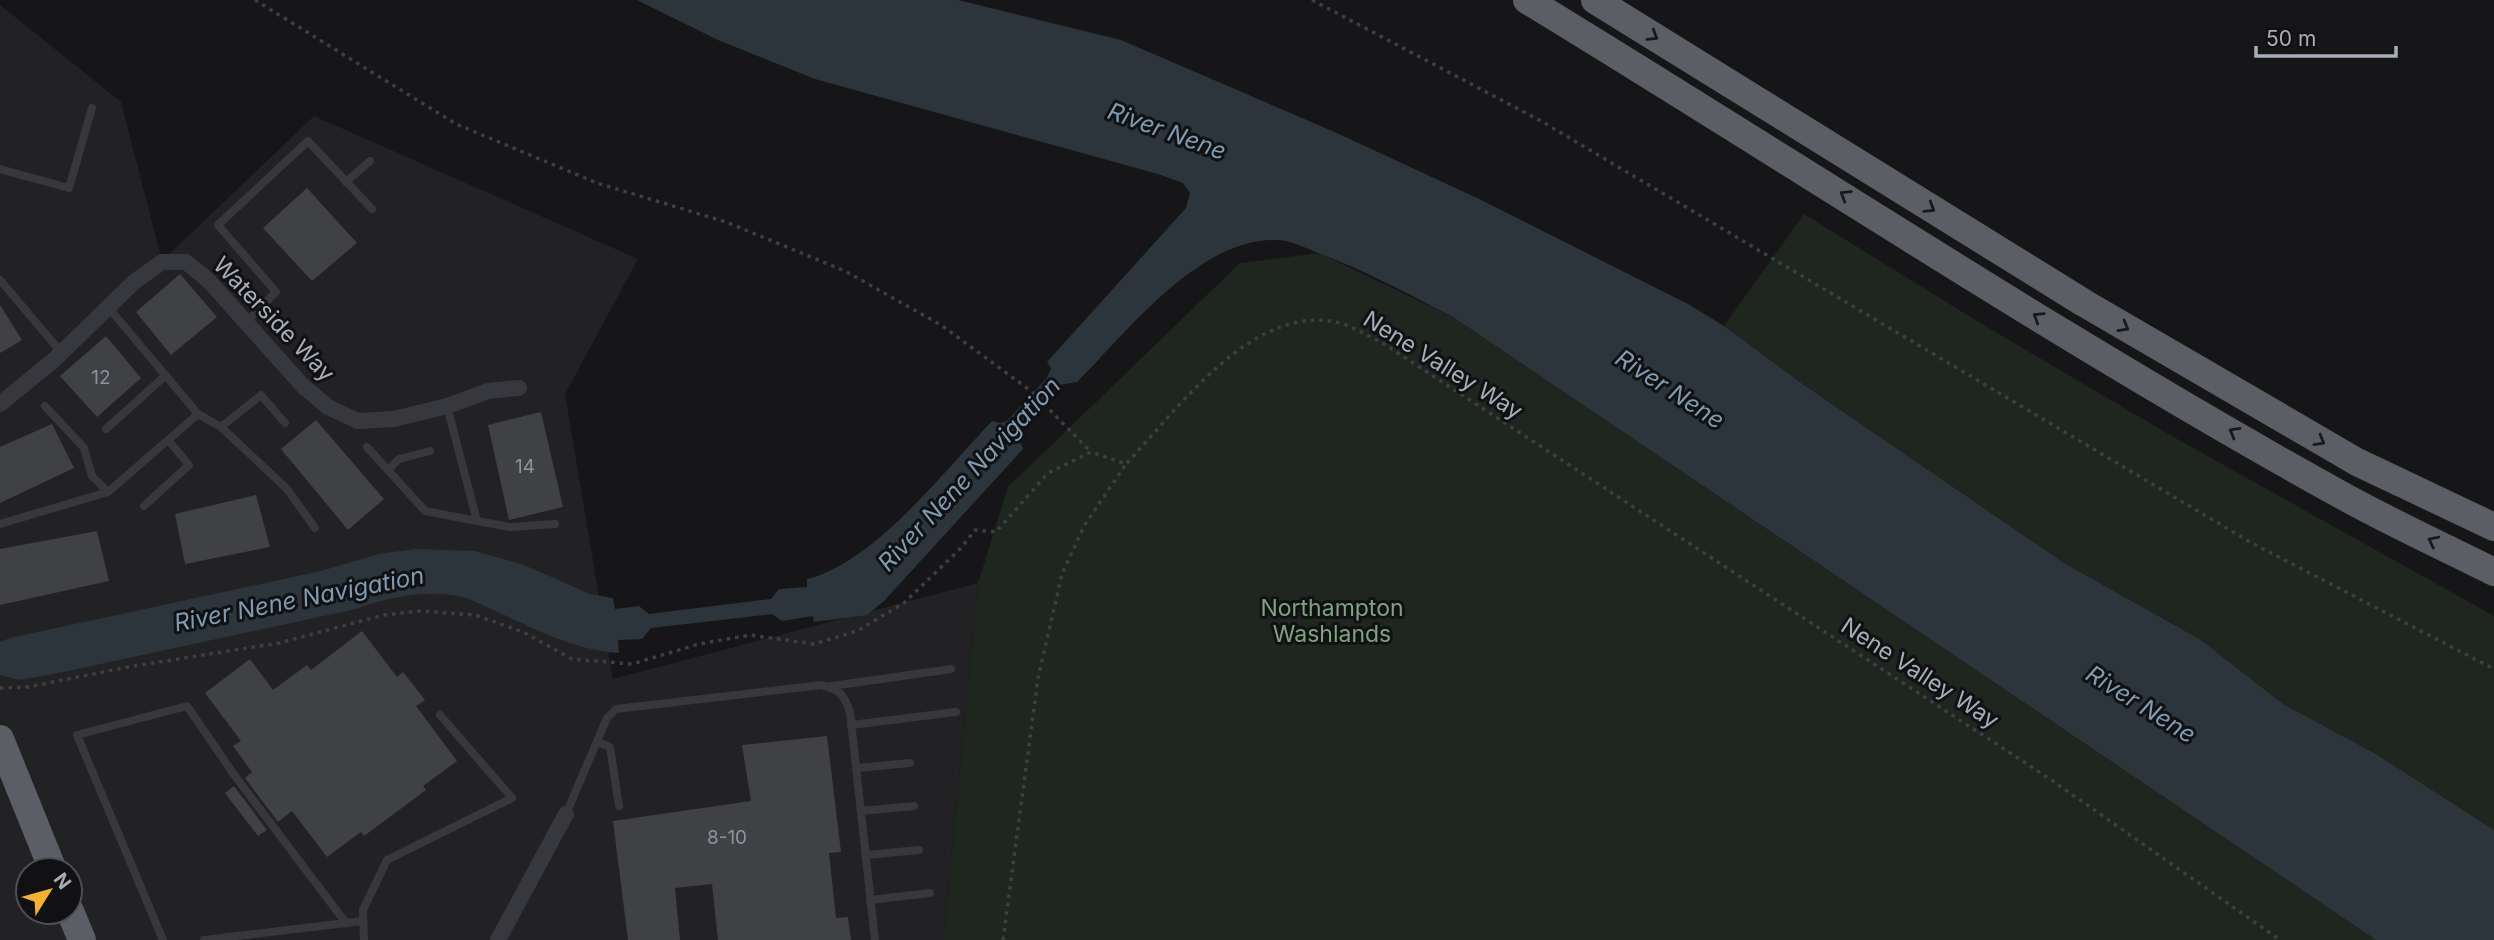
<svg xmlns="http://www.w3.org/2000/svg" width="2494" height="940" font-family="Inter,sans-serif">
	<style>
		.built { fill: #222225; fill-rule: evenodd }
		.green { fill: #1e261f }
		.water { fill: #2c353c }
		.building { fill: #404145 }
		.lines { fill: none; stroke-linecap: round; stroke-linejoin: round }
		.path { stroke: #3d3f44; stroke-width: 3.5; stroke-dasharray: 3.5 5; stroke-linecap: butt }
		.service { stroke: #37383d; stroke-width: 8 }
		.minor { stroke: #37383d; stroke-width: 16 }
		.trunk { stroke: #5b5e65; stroke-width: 28 }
		.oneway { stroke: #18191b }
		.labels { text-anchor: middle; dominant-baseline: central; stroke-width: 6; stroke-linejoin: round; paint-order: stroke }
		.number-label { font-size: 19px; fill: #8e929b }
		.street-label { font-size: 23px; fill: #a8adb8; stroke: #111113 }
		.park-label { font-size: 23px; fill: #7fa381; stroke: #111113 }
		.water-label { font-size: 24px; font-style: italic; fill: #7f9bb3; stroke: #111113 }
	</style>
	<rect width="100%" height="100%" fill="#161618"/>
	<path class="built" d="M0 5 121 102 162 261 314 116 638 259 565 394 613 679 978 583 943 940H0ZM28 870H70V912H28Z"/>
	<path class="green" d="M1804 214 1977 321 2170 435 2494 616V830L2376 754 2283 704 2201 640 2064 563 1804 385 1724 326Z
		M1319 253 1453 317 2376 940H943L978 583 1008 487 1240 263Z"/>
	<path class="water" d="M637 0H958L1121 40 1339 134 1477 198 1688 304 1724 326 1804 385 2064 563 2201 640 2283 704 2376 754 2494 830V940H2376L1453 317C1408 294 1365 270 1318 253 1306 248 1290 240 1277 240 1200 237 1128 331 1077 382L1059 385 1024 425 1019 438 1023 449 884 601 867 615 814 622 813 616 782 621 772 614 651 628 642 639 618 640 619 653C576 650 541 632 502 614 486 607 469 597 452 595 420 591 385 598 356 609L54 674 19 680 0 675V642L10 638 321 571 379 554 416 549 475 551 524 565 590 594 613 598 615 609 639 606 649 614 771 599 779 589 807 587V579C874 563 945 470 992 421L1000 423 1007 421 1047 378 1051 368 1047 362 1186 208 1190 193 1183 183 1158 174 815 79 718 40Z"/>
	<path class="building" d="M307 188 357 243 312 281 263 228Z
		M180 274 217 317 171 355 136 312Z
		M0 305 22 340 0 353Z
		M106 336 141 378 97 417 60 376Z
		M541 412 563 507 509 520 488 425Z
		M316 420 384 499 348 530 281 449Z
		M52 424 74 468 0 503V447Z
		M256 495 270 547 185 564 175 514Z
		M97 531 109 581 0 605V549Z
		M362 631 397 677 403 672 425 700 416 706 457 761 423 786 426 790 364 836 361 832 327 857 292 811 278 822 245 778 252 772 233 746 241 741 205 693 250 659 273 690 307 665 311 670Z
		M827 736 841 852 829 853 836 918 848 917 851 940H718L712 884 675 888 680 940H628L613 821 751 801 742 745Z
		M234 786 267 830 258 836 225 793Z"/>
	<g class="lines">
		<path class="path" d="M255 0 456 124 597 183 726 222 845 271 941 325 1031 391 1091 452
			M1312 0 1541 121 2250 542 2494 669
			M0 688 28 687 128 667 279 643 384 615 420 611 475 615 523 632 572 659 632 664 699 644 750 635 814 644 857 631 904 603 961 548 975 530 996 532 1048 473 1091 452 1126 464C1178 409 1251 305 1336 322 1351 325 1367 336 1381 342L2050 779 2280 940
			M1003 940 1038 678 1062 574 1084 526 1126 464"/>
		<path class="service" d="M0 169 69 188 92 108
			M346 182 370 161
			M0 280 61 352
			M246 322 276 292 218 225 308 141 372 209
			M45 406 84 448 92 476 108 492 198 414 108 307
			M447 406 477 521 510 527 555 524
			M198 414 221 427 261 395 285 423
			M221 427 287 489 315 528
			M106 429 166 375
			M367 447 425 511 477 521
			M388 470 399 459 430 451
			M144 506 189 465 168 440
			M0 524 108 492
			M832 686 951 669
			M851 725 956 712
			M597 742 610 747 619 806
			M856 768 910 763
			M861 811 914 806
			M566 814 607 718 616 709 821 685C839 689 844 694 850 712L875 940
			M866 855 919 850
			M870 900 930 893
			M163 940 77 735 187 706 235 776 346 923
			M204 940 363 921
			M364 940 363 910 387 860 512 798 440 715"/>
		<path class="minor" d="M0 404 55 359 134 282 162 262H186L208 280 303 386 328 407 358 421 394 419 447 406 488 391 519 388
			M498 940 566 814"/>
		<path class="trunk" d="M1527 0C1798 165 2064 342 2343 496 2392 523 2444 547 2494 572
			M1595 0 2084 303 2357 462 2494 527
			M0 739 53 870
			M70 911 82 940"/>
	</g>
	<defs><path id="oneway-chevron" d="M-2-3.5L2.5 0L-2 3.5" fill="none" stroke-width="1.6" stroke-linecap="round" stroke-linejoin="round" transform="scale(1.75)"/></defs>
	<g class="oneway">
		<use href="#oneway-chevron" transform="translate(1653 36) rotate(32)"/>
		<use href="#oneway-chevron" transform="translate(1845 195) rotate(-148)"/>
		<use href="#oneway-chevron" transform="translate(1930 208) rotate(32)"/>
		<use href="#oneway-chevron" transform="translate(2038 317) rotate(-148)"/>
		<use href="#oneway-chevron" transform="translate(2124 327) rotate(30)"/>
		<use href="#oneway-chevron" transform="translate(2234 432) rotate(-150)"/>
		<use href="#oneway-chevron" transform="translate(2320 441) rotate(30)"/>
		<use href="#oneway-chevron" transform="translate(2433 541) rotate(-153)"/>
	</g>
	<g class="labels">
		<g class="number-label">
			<text x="101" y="377">12</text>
			<text x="525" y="466">14</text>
			<text x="727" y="837">8-10</text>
		</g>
		<g class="street-label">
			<text transform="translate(274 319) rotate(46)">Waterside Way</text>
			<text transform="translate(1443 365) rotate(32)">Nene Valley Way</text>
			<text transform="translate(1920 673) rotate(33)">Nene Valley Way</text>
		</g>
		<g class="park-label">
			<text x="1332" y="608">Northampton<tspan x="1332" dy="26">Washlands</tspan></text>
		</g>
		<g class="water-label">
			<text transform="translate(1167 131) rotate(20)">River Nene</text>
			<text transform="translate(1670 389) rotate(33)">River Nene</text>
			<text transform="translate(969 474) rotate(-47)">River Nene Navigation</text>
			<text transform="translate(299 599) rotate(-11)">River Nene Navigation</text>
			<text transform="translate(2141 704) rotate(32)">River Nene</text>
		</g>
	</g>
	<g transform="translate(49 891) rotate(53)"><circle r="33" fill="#111113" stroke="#4d4f55" stroke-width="2"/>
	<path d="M0-5L12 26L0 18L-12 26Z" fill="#f2b134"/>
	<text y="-10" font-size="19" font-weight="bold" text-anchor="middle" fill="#a8adb8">N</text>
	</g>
	<path d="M2256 46v10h140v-10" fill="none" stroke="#a8adb8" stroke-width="3.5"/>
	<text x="2266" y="46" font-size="21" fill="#a8adb8" stroke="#111113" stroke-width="5" paint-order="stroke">50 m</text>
</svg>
